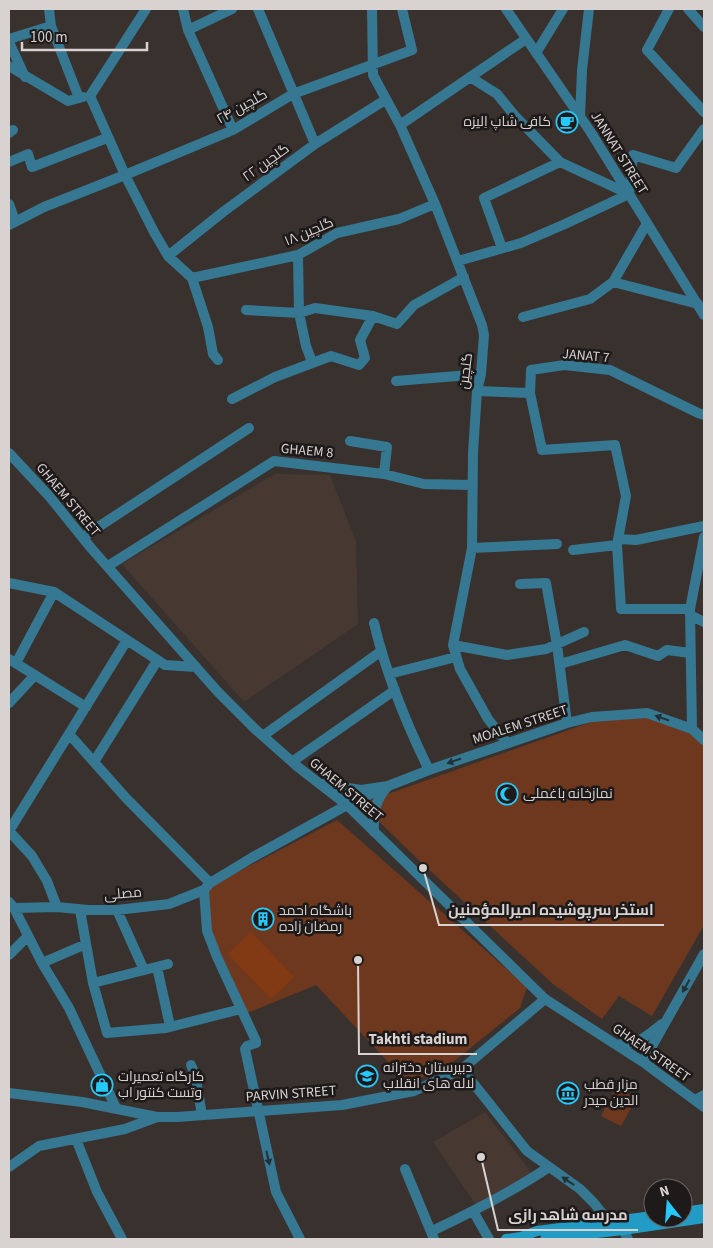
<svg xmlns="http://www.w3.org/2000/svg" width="713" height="1248" font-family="'Source Sans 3',Cairo,sans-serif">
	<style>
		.built { fill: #473832 }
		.green { fill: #6e381f }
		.water { fill: #823a14 }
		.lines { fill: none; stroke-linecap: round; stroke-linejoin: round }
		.minor { stroke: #367791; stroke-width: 10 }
		.tertiary { stroke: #367791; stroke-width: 10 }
		.secondary { stroke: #229cc5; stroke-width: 10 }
		.oneway { fill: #243137 }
		.labels { text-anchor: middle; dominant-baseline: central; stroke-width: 5; stroke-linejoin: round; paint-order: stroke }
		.street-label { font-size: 14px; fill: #d8d3d1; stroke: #1e1a19 }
		.poi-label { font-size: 14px; fill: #d8d3d1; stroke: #1e1a19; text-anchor: start }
		.leader { fill: none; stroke: #d8d3d1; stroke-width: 2 }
		.callout-dot { fill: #d8d3d1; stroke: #1e1a19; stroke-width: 2 }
		.callout-label { font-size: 15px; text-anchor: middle; font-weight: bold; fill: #d8d3d1; stroke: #1e1a19; stroke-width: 5; stroke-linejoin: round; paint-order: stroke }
	</style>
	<rect width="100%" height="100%" fill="#39312e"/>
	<path class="built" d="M275 474 330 475 356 541 358 624 244 702 122 564Z
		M485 1112 531 1172V1175L476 1205 433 1142Z"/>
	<path class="green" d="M642 716 689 733 704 746V925L652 1016 619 996 602 1019 553 984 424 865 366 809 368 801 594 721Z
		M337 820 527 987 520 1008 453 1062 409 1084 316 985 245 1014 210 935 205 889Z
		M616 1087 636 1099 621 1126 601 1116Z"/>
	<path class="water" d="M251 932 294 977 271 999 228 954Z"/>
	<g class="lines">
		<path class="minor" d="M49 9 51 26 79 98
			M183 9 188 30 233 130
			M258 9 315 144
			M372 9 373 75 400 125 435 204 482 325 484 335 481 374 477 391 473 453 472 548 453 645 460 669 488 719 507 743
			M669 9 647 50 704 112
			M688 9 704 27
			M188 30 232 9
			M9 39 51 26
			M9 42 25 77
			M536 53 563 9
			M9 66 68 101 83 97
			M470 77 497 94 515 116 560 162 629 194
			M90 96 125 175 154 232 168 256 192 278 208 327 213 354 218 360
			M90 96 146 9
			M580 117 582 70 589 9
			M400 125 526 39
			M9 133 13 130
			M9 162 28 154 32 167 107 138
			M629 194 633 155 676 168 704 129
			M9 204 15 221
			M9 225 44 207 125 175 233 130 293 94 412 50 402 9
			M502 248 484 198 560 162
			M298 255 299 313 306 346 312 362
			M168 256 223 212 315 144 385 100
			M458 261 521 243 565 224 629 194
			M192 278 298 255 337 233 399 219 435 204
			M613 282 698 304
			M246 310 299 313 315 308 373 316 397 324 414 305 464 277
			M523 317 590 299 613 282 646 225
			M396 381 481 374
			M477 391 530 393 531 370 564 365 610 370 698 413 704 415
			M530 393 542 450 615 445 626 496 617 545 621 609H690
			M232 399 275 377 331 356 359 365 365 358 360 340 373 316
			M350 441 387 447 384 474
			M83 537 249 428
			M619 539 636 540 704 526
			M472 548 557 544
			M573 550 617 545
			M108 566 274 461 384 474 424 484 472 485
			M9 583 54 592 165 665 196 667
			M520 584 546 583 557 645 567 723
			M690 615 704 622
			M374 623C386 674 406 723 429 770
			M453 645 507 655 546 649 584 632
			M9 659 86 707
			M16 663 54 592
			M560 664 625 645 658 656 667 650 690 653
			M389 674 456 657
			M9 703 35 675
			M692 729 690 609 704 537
			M69 734 126 798 210 883
			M264 735 380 652
			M293 761 395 690
			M94 762 157 661
			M9 831 127 640
			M9 831 32 856 47 881 57 907
			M204 890 207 931 217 957 256 1041V1043L247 1046 245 1049 276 1192 300 1239
			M9 902 14 908 42 963 69 1008 116 1108
			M14 908 57 907 88 910H117L169 904 204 890 210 883 253 857 347 805 388 786 429 770 567 723 592 717 647 713 692 729 704 740
			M80 910 93 983 107 1033 166 1028 241 1009
			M117 910 144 970
			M9 955 28 936
			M42 963 86 944
			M157 967 170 1026
			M93 983 168 964
			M191 1065 195 1074 202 1115
			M462 1069 527 1151 580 1189 594 1203 609 1222
			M695 1100 704 1095
			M76 1139 97 1192 122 1239
			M9 1167 39 1146 125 1129 157 1117
			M405 1169 434 1239
			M473 1211 489 1239
			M623 1230 628 1239
			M432 1231C472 1212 512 1192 549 1167"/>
		<path class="tertiary" d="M506 9 590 131 704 315
			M9 453 49 496 91 548 218 692 255 729 298 767 347 805 545 999 643 1062 704 1107
			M322 784 361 790 388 786
			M374 832C373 813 375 800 388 786
			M615 1044C637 1046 645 1037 662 1024
			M643 1062 704 954
			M9 1093 82 1102 157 1117H177L342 1105 414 1091 462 1069 545 999"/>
		<path class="secondary" d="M683 1212 704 1209
			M506 1239 521 1237 537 1231 653 1216
			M545 1239 623 1230 704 1218"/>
	</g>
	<defs><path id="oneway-solid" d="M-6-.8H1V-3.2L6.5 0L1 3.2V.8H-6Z" transform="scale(1.25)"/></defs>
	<g class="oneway">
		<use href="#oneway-solid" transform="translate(662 718) rotate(-161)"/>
		<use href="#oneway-solid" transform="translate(454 761) rotate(161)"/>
		<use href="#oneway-solid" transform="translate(686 986) rotate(119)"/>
		<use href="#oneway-solid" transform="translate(268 1158) rotate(77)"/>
		<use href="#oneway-solid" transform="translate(568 1181) rotate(-146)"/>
	</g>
	<defs>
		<g id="cafe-ring" transform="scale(1.125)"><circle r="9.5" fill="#1e1a19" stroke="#25c9fe" stroke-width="1.5"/><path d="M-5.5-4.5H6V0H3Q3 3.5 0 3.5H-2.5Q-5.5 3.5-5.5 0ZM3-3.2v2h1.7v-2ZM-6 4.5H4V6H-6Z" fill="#25c9fe"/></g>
		<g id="mosque-ring" transform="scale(1.125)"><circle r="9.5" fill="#1e1a19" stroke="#25c9fe" stroke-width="1.5"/><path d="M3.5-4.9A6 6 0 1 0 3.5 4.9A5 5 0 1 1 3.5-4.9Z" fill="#25c9fe"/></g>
		<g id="building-ring" transform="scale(1.125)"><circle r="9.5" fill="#1e1a19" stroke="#25c9fe" stroke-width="1.5"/><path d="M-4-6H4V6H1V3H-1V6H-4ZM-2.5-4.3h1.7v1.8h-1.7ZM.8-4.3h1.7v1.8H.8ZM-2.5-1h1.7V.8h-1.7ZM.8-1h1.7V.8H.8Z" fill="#25c9fe"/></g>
		<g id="school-ring" transform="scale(1.125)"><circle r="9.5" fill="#1e1a19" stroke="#25c9fe" stroke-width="1.5"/><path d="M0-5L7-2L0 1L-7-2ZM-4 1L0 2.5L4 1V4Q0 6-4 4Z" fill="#25c9fe"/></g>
		<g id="shop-ring" transform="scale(1.125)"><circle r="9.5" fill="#1e1a19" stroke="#25c9fe" stroke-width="1.5"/><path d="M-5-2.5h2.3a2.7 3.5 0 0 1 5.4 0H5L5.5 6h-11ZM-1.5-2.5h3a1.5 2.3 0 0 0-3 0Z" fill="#25c9fe"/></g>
		<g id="museum-ring" transform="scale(1.125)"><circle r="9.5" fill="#1e1a19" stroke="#25c9fe" stroke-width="1.5"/><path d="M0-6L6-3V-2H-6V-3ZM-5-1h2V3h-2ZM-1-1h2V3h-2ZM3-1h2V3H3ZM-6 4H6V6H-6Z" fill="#25c9fe"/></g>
	</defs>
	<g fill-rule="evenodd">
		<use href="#cafe-ring" x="567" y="122"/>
		<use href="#mosque-ring" x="507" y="794"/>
		<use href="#building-ring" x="263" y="919"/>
		<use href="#school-ring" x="367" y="1076"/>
		<use href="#shop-ring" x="102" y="1085"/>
		<use href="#museum-ring" x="568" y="1093"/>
	</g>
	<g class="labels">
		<g class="street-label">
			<text transform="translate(242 107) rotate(-29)">گلچین ۲۴</text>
			<text transform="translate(619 153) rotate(58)">JANNAT STREET</text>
			<text transform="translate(266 163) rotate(-36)">گلچین ۲۲</text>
			<text transform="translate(309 232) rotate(-23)">گلچین ۱۸</text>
			<text transform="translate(586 356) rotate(5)">JANAT 7</text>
			<text transform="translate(466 371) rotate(-83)">گلچین</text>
			<text transform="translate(307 451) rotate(5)">GHAEM 8</text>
			<text transform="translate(68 500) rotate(50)">GHAEM STREET</text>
			<text transform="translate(520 725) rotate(-18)">MOALEM STREET</text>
			<text transform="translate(346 790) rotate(40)">GHAEM STREET</text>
			<text transform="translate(123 894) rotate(-5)">مصلی</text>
			<text transform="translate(651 1053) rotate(35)">GHAEM STREET</text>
			<text transform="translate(291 1094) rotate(-4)">PARVIN STREET</text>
		</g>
		<g class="poi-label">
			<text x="551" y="122" text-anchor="end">کافی شاپ اِلیزه</text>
			<text x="523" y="794">نمازخانه باغملی</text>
			<text x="279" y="911">باشگاه احمد<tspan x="279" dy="16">رمضان زاده</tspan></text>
			<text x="383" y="1068">دبیرستان دخترانه<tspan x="383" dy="16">لاله های انقلاب</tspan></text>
			<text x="118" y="1077">کارگاه تعمیرات<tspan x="118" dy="16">وتست کنتور اب</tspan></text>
			<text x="584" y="1085">مزار قطب<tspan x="584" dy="16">الدین حیدر</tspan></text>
		</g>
	</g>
	<path class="leader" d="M423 868L439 925H664M358 960L359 1054H477M481 1157L498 1230H638"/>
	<g class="callout-dot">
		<circle cx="423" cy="868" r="5"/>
		<circle cx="358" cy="960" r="5"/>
		<circle cx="481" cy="1157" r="5"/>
	</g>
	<g class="callout-label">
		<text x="551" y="915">استخر سرپوشیده امیرالمؤمنین</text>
		<text x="418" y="1044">Takhti stadium</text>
		<text x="568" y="1220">مدرسه شاهد رازی</text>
	</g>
	<rect width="713" height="1248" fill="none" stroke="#d8d3d1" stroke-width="20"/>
	<g transform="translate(668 1203) rotate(343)"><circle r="24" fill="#1e1a19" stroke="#686463"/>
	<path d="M0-4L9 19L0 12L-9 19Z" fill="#25c9fe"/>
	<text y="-8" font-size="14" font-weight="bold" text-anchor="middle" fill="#d8d3d1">N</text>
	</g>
	<path d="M22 42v8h125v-8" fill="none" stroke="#d8d3d1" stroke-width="2.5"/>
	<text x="30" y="42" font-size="15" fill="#d8d3d1" stroke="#1e1a19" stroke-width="4" paint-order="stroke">100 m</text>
</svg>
